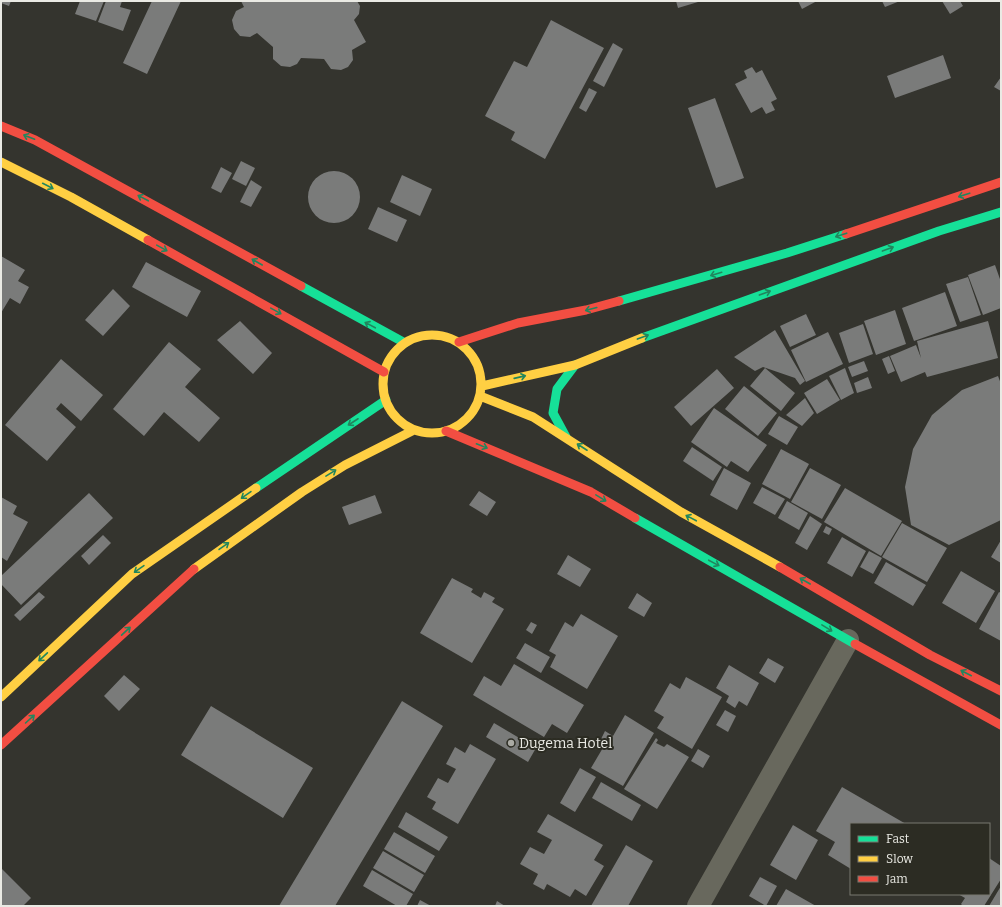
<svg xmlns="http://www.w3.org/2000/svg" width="1002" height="907" font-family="Bitter,serif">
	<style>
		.building { fill: #7a7b7a }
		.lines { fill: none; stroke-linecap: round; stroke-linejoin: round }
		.street { stroke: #68685d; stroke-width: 22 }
		.fast { stroke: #16e098; stroke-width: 9 }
		.slow { stroke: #ffcf43; stroke-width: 9 }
		.jam { stroke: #f24e42; stroke-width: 9 }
		.oneway { stroke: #21865e }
		.poi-dot { fill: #aaaaa4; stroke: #2c2c23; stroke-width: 1.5 }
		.labels { text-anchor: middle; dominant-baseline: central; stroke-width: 4; stroke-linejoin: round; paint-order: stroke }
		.poi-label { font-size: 14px; fill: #eaeae4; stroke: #2c2c23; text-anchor: start }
	</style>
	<rect width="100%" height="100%" fill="#34342e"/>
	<path class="building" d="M1 1H11L9 6 1 3Z
		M80 1H104L96 21 75 14Z
		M106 1H122L120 7 131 10 123 31 98 22Z
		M152 1H181L147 74 123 63Z
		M241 1H357L360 6 359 14 354 20 366 42 352 50 353 60 348 67 341 70 331 69 324 59 301 58 297 64 290 67 281 66 273 59V47L257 33 250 37 240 36 234 29 232 20 236 11 244 7Z
		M676 1H698V2L678 8Z
		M798 1H817L802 9Z
		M882 1H900L885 7Z
		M942 1H960L963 6 950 14Z
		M551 20 604 48 545 159 511 140 515 132 485 116 514 61 527 67Z
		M613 43 623 49 604 87 593 81Z
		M943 55 951 78 895 98 887 76Z
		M752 67 756 73 762 70 777 99 771 102 775 110 766 114 762 107 751 113 735 84 747 78 744 71Z
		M1001 77V91L994 87Z
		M589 88 597 92 586 112 579 108Z
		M715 98 744 178 716 188 688 108Z
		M241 161 255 168 246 186 232 179Z
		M221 167 232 173 221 193 211 188Z
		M308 197a26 26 0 1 1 52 0a26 26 0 1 1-52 0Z
		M402 175 432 189 420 216 390 202Z
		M251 180 262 187 251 207 240 202Z
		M378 207 407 220 397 242 368 229Z
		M1 256 25 270 18 281 29 287 20 304 10 298 1 313Z
		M146 262 201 291 187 317 132 287Z
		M995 265 1001 282V308L983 315 968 275Z
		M968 277 981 315 960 322 946 284Z
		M113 289 130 306 103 336 85 320Z
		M945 292 957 326 914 341 902 308Z
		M895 310 906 344 876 355 864 321Z
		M806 314 816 335 790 347 780 326Z
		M240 321 272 353 253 374 217 340Z
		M988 321 998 358 927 377 925 372 901 382 890 356 916 345 921 358 917 341Z
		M863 324 873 354 849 363 839 333Z
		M775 330 805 381 800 385 795 378 763 367 755 371 734 357Z
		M828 332 843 364 806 382 791 350Z
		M169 342 201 369 185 387 220 418 199 442 164 412 144 436 113 409Z
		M889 356 895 371 888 374 882 359Z
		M61 359 103 395 81 421 61 403 56 409 76 427 47 461 5 425Z
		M864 361 868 371 852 377 848 367Z
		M765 368 795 393 781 411 750 386Z
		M845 368 854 393 841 400 829 376Z
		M717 369 734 388 691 426 674 407Z
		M998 376 1001 384V520L949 545 911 525 905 487 913 449 932 415 962 390Z
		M868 377 872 388 857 393 854 383Z
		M827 379 840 400 817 414 804 393Z
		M744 386 777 413 758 436 725 409Z
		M805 398 814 413 802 426 786 415Z
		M714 408 767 445 748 472 731 461 727 467 691 442Z
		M779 416 798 427 787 445 768 434Z
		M692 447 722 467 713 481 683 461Z
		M781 449 809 464 790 499 762 484Z
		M724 468 751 483 737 510 710 495Z
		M810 468 841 485 822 519 791 502Z
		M762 487 785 499 775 515 753 503Z
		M845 488 902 521 881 556 824 522Z
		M479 491 496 502 487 516 469 505Z
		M89 493 113 518 21 605 1 584V576Z
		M375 495 382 513 349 525 342 507Z
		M1 497 17 506 13 514 28 522 7 561 1 557Z
		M787 501 808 513 799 530 778 518Z
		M810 516 822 524 807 550 795 543Z
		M902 523 947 548 927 582 882 557Z
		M826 526 832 529 829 535 823 532Z
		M103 535 111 543 89 565 81 556Z
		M842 537 866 551 852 577 827 563Z
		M1001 540V563L991 557Z
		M869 551 882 558 873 574 860 567Z
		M568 555 591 569 580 587 557 574Z
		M886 562 926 585 913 606 874 583Z
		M961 571 995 591 976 623 942 603Z
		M452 578 473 589 471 592 481 598 484 592 495 598 492 602 504 609 472 663 420 633Z
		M39 592 45 597 20 621 14 615Z
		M999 592 1001 593V641L979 629Z
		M637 593 652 603 644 617 628 608Z
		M581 614 618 636 587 689 550 667 556 655 549 651 565 622 573 627Z
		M531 622 537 625 532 634 526 630Z
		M525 643 550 657 541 673 516 658Z
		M768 658 784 667 775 683 759 673Z
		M514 664 584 705 567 733 552 724 544 737 473 695 484 676 501 686Z
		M729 665 759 683 747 706 739 701 735 708 726 702 729 696 716 688Z
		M124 675 140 689 119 711 104 696Z
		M686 677 722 697 692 749 657 728 664 717 654 711 670 683 680 689Z
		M402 701 443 726 335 906H279Z
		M211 706 313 768 283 818 181 755Z
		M725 710 736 716 728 732 716 725Z
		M625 715 654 733 623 786 591 768 604 746 599 743 605 731 613 736Z
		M494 723 536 748 528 762 486 737Z
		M656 738 658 740 656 743 664 747 667 744 689 757 657 809 624 789Z
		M470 744 496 759 458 824 432 809 436 802 427 797 438 778 448 783 456 769 446 764 455 747 465 753Z
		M698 749 710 756 703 768 691 761Z
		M580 768 596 777 575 812 560 803Z
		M601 782 641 805 632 821 592 798Z
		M842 787 906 824H851V869L828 855 835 842 816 831Z
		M406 812 448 837 439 851 398 827Z
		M548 814 603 845 594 860 604 866 586 896 575 889 570 897 547 884 544 890 533 884 538 874 520 864 530 847 544 854 552 840 537 832Z
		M793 825 818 840 796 880 770 865Z
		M394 832 435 856 425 873 384 849Z
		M626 845 653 861 628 906H591Z
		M383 851 424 875 414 892 373 868Z
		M989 858 1001 866V879L984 906H963L961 904 965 898 958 894H989Z
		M2 869 31 898 23 906H1Z
		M372 870 413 894 406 906H397L363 886Z
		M760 877 777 886 766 906 749 896Z
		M1001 886V906H989Z
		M786 889 816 906H776Z
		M420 900 431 906H417Z
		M497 901 505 906H495Z"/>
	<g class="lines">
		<path class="street" d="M698 906 848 640"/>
		<path class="fast" d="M301 286 405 343
			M619 301 787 253 846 234
			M642 338 939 231 1001 212
			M566 437 553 413 557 389 575 365
			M256 488 386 400
			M635 518 855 644"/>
		<path class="slow" d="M1 162 71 197 148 240
			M383 384a49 49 0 1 1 98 0a49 49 0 1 1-98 0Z
			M482 386 575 365 642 338
			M480 396 533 417 681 512 780 567
			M194 569 302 492 345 465 414 430
			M1 697 132 574 256 488"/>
		<path class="jam" d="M1 126 35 140 301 286
			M846 234 1001 182
			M148 240 384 372
			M459 342 518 323 586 310 619 301
			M446 431 591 492 635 518
			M780 567 930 655 1001 691
			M855 644 1001 725
			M1 745 194 569"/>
	</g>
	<defs><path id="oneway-shaft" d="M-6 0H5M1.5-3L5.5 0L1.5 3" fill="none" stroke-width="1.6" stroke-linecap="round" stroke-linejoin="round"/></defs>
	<g class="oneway">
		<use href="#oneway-shaft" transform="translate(29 137) rotate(-159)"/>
		<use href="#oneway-shaft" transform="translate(48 186) rotate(27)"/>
		<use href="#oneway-shaft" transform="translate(964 195) rotate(162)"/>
		<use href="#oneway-shaft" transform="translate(143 198) rotate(-152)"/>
		<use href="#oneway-shaft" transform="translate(841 235) rotate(162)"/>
		<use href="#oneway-shaft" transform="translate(162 248) rotate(29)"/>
		<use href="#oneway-shaft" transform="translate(888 249) rotate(-20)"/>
		<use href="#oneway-shaft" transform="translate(257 262) rotate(-150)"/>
		<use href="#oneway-shaft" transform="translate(716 274) rotate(163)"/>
		<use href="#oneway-shaft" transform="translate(765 293) rotate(-20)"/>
		<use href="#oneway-shaft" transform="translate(591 309) rotate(165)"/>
		<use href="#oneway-shaft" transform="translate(276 311) rotate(29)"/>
		<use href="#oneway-shaft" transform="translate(370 325) rotate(-152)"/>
		<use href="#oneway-shaft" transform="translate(643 337) rotate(-20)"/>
		<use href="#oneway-shaft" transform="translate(520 377) rotate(-13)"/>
		<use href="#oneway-shaft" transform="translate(353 422) rotate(147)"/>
		<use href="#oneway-shaft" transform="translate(482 446) rotate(22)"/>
		<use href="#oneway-shaft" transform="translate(582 447) rotate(-147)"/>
		<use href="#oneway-shaft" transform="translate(331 473) rotate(-32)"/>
		<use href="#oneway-shaft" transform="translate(246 495) rotate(145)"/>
		<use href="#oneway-shaft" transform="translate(601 498) rotate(31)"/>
		<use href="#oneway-shaft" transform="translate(691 518) rotate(-152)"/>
		<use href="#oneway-shaft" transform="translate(224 546) rotate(-35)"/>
		<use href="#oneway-shaft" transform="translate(714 563) rotate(28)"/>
		<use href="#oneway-shaft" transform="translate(139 569) rotate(145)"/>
		<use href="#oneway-shaft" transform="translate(805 581) rotate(-150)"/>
		<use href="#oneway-shaft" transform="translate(827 628) rotate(31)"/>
		<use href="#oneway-shaft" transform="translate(126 631) rotate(-43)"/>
		<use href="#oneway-shaft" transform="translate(43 657) rotate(137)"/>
		<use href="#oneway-shaft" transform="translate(966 673) rotate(-153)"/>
		<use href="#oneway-shaft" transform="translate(30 719) rotate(-42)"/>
	</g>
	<circle class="poi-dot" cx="511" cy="743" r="4"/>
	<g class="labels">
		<g class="poi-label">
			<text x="519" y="743">Dugema Hotel</text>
		</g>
	</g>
	<rect width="1002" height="907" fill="none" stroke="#eaeae4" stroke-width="4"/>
	<rect x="850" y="823" width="140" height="72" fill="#2c2c23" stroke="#787870"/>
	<rect x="858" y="836" width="20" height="6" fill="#16e098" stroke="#787870"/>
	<text x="886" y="843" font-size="12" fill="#eaeae4">Fast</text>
	<rect x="858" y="856" width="20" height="6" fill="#ffcf43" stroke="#787870"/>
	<text x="886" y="863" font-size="12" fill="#eaeae4">Slow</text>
	<rect x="858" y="876" width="20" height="6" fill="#f24e42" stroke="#787870"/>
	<text x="886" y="883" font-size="12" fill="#eaeae4">Jam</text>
</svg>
